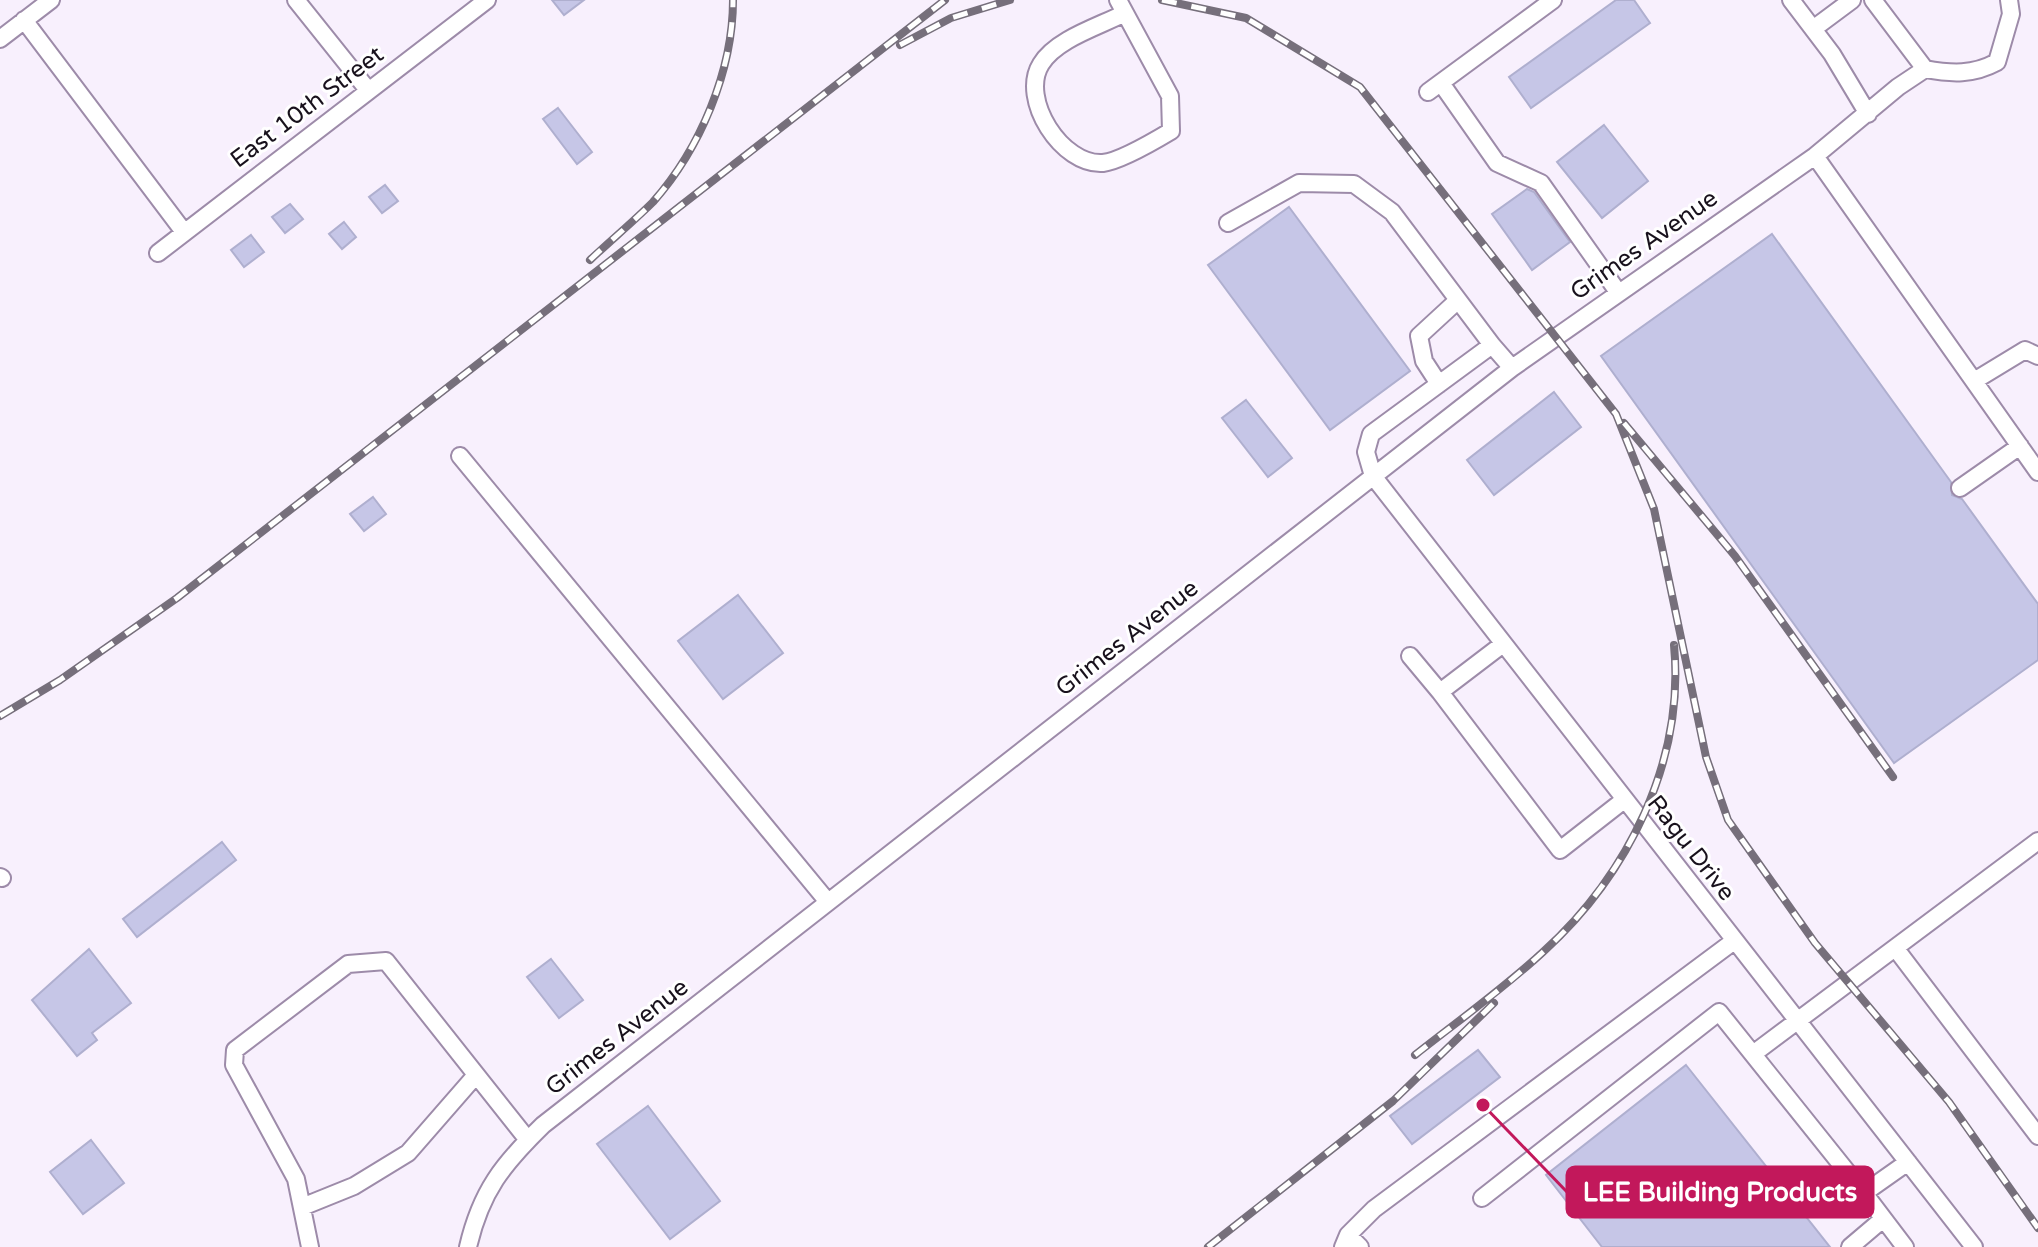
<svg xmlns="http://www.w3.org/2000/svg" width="2038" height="1247" font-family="'Varela Round',sans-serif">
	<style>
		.building { fill: #c6c6e7; stroke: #afafcf; stroke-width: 2 }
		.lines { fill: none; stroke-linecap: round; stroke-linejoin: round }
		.minor-casing { stroke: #9d8ba9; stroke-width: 20 }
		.minor { stroke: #fff; stroke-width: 16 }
		.rail-casing { stroke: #766f7b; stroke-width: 8 }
		.rail { stroke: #fff; stroke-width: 5; stroke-dasharray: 15; stroke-linecap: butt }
		.labels { text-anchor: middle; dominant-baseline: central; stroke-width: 6; stroke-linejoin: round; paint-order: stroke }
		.street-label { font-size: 24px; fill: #18111c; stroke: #fff }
		.leader { fill: none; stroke: #c2185b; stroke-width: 3 }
		.callout-dot { fill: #c2185b; stroke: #fff; stroke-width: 3 }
		.callout { fill: #c2185b; stroke: #c2185b; stroke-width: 3 }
		.callout-label { font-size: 26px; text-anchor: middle; font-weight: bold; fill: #fff }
	</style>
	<rect width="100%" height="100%" fill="#f8f0fd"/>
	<path class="building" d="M552 0H584L564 15Z
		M1616 0H1634L1650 23 1531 108 1509 77Z
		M558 108 592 152 577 164 543 119Z
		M1604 125 1648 181 1602 218 1557 162Z
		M385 185 398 201 382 213 369 197Z
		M1527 189 1534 192 1570 242 1532 270 1492 214Z
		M290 204 303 219 285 233 272 217Z
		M1289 207 1410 371 1330 430 1208 265Z
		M344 222 356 237 342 249 329 234Z
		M1772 234 1951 482 1952 495 1962 499 2038 604V660L1894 763 1601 356Z
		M251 235 264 252 244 267 231 250Z
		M1554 392 1581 427 1494 495 1467 460Z
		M1246 400 1292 458 1268 477 1222 418Z
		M373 497 386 514 364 531 350 514Z
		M738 595 783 653 723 699 678 641Z
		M222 842 236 860 137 937 123 919Z
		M89 949 131 1003 92 1033 97 1040 77 1056 32 1000Z
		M551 959 583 1000 559 1018 527 977Z
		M1478 1050 1500 1077 1412 1144 1390 1116Z
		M1686 1065 1830 1247H1602L1546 1175Z
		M648 1106 720 1201 670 1239 597 1144Z
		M91 1140 124 1183 83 1214 50 1172Z"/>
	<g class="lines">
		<g class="minor-casing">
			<path id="minor" d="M296 0 368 90
				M1118 0 1170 96 1171 131C1156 140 1120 161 1103 163 1062 166 1019 99 1041 64 1056 39 1100 26 1125 13
				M1791 0 1832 54 1868 114
				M1873 0 1925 69C1952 74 1973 75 1997 62L2011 14 2009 0
				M24 20 184 232
				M1813 29 1852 0
				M0 39 51 0
				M1441 83 1497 163 1541 183 1618 292
				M1428 92 1553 0
				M1815 156 2038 472
				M1228 223 1299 183 1354 184 1392 212 1492 345
				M158 253 487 0
				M1512 368 1492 345 1371 434 1366 452 1373 476 1974 1247
				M1974 381 2025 350 2038 356
				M1439 384 1424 361 1419 336 1457 301
				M460 456 828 902
				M1960 488 2020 446
				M1503 644 1440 692 1560 850 1624 800
				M1410 656 1440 692
				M0 877 2 878
				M1896 949 2038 1136
				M1753 1054 2038 841
				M1864 1193 1905 1247
				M1482 1198 1719 1012 1864 1193 1908 1162
				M302 1207 354 1186 408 1153 476 1075
				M1348 1235 1360 1247
				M310 1247 296 1179 234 1065 235 1050 348 964 386 961 528 1140
				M468 1247C481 1191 503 1164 543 1125L1512 368 1815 156 1898 87 1925 69
				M1343 1247 1348 1235 1374 1209 1734 941
				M1850 1247 1883 1219"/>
		</g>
		<use href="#minor" class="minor"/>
		<g class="rail-casing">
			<path id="rail" d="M1162 0 1246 18 1360 87 1616 414 1654 509 1706 757 1728 820 1815 943 1949 1102 2038 1228
				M900 45 951 18 1010 0
				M590 260C610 241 633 222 653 202 700 149 733 71 733 0
				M1624 423 1735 556 1893 777
				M0 716 60 680 177 598 945 0
				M1415 1055C1458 1021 1503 989 1543 952 1628 875 1685 761 1674 645
				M1208 1247 1393 1101 1494 1003"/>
		</g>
		<use href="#rail" class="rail"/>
	</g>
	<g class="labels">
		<g class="street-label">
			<text transform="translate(307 107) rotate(-37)">East 10th Street</text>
			<text transform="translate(1644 245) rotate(-35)">Grimes Avenue</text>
			<text transform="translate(1127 638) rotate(-38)">Grimes Avenue</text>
			<text transform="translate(1691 848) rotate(52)">Ragu Drive</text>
			<text transform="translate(617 1037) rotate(-38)">Grimes Avenue</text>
		</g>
	</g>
	<path class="leader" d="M1483 1105L1567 1192"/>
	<circle class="callout-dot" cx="1483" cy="1105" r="8"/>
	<rect class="callout" x="1567" y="1167" width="306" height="50" rx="8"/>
	<g class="callout-label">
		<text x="1720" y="1201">LEE Building Products</text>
	</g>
</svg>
